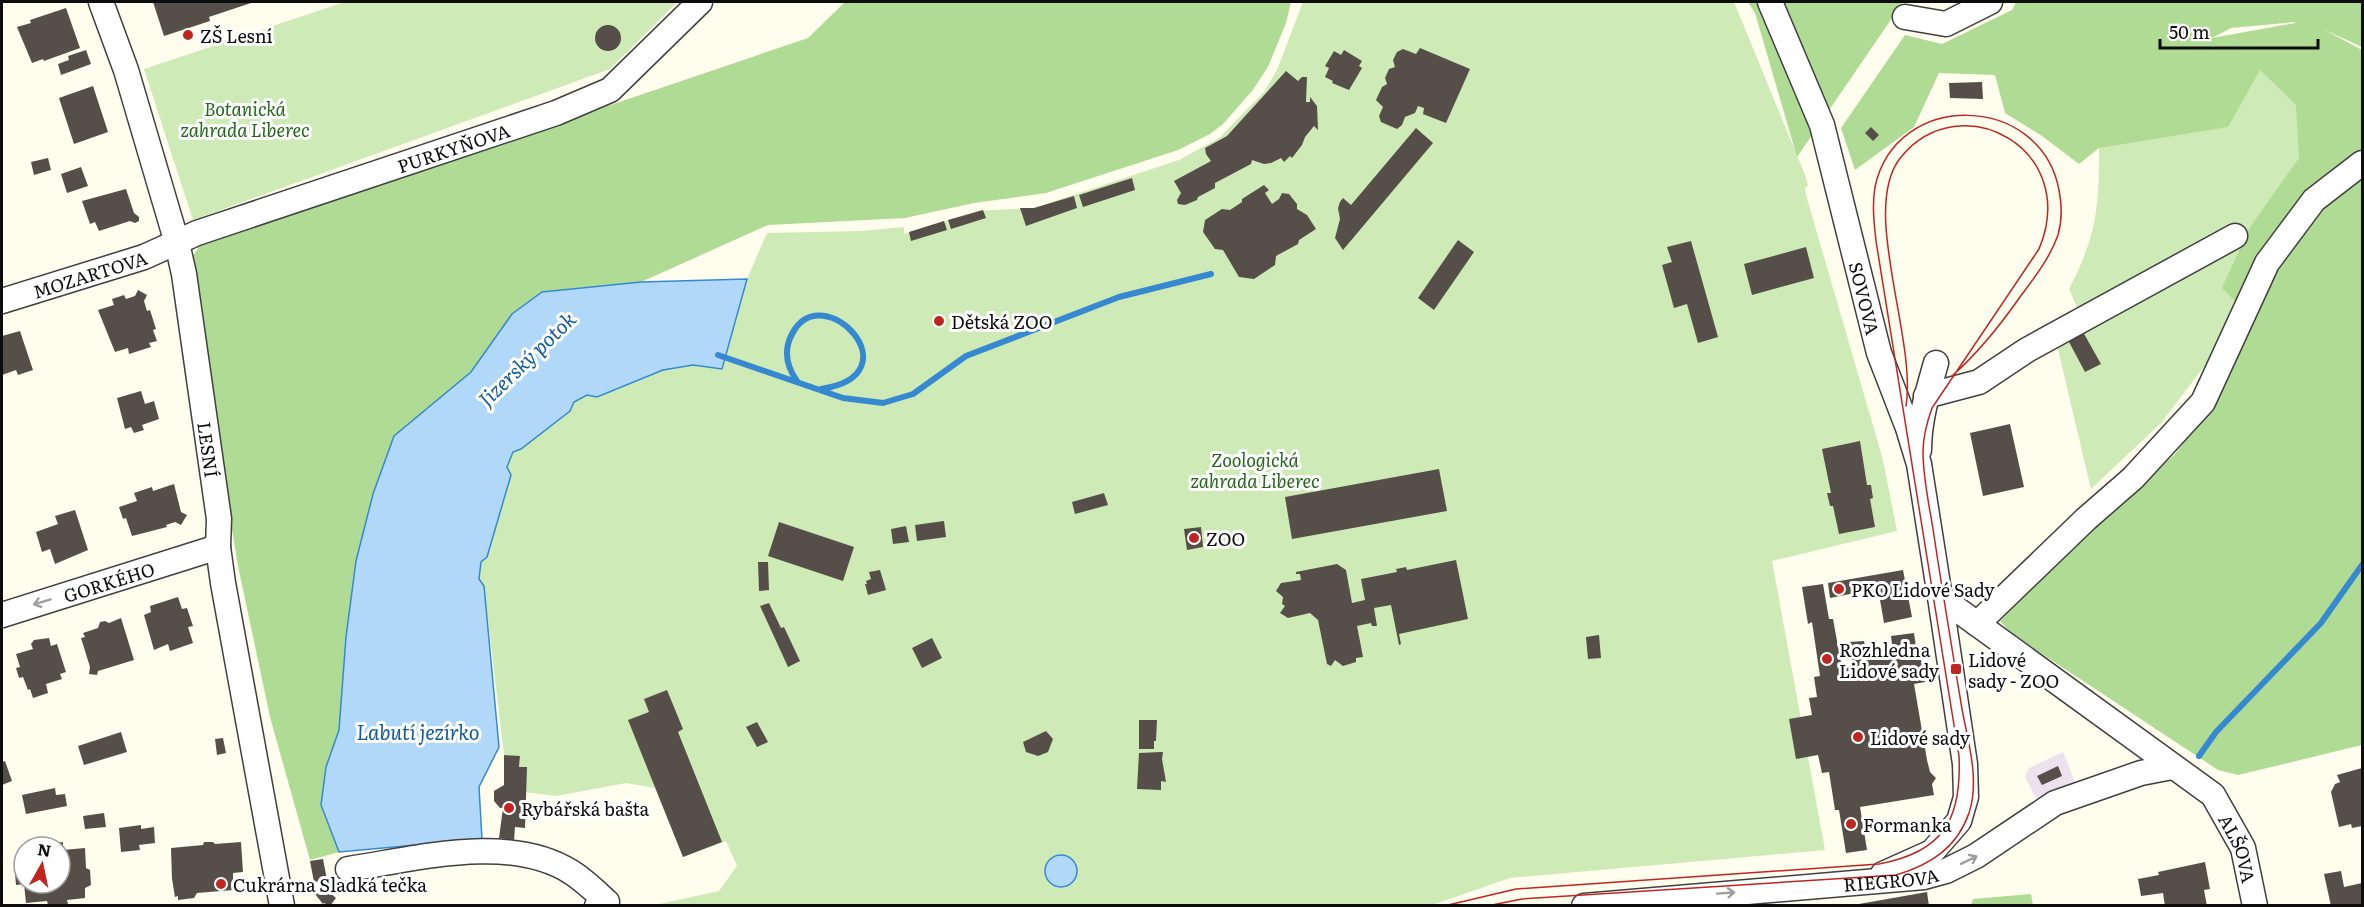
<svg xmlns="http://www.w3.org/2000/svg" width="2364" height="907" font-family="Literata,serif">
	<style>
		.industrial { fill: #ece1ec }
		.green { fill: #ceeab6 }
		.forest { fill: #b0db95; fill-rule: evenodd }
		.water { fill: #b1d8f8; stroke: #3689d0; stroke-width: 1.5 }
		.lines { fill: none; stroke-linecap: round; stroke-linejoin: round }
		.stream { stroke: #3689d0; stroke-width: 6 }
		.building { fill: #564f49 }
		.minor-casing { stroke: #404040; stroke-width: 27 }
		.minor { stroke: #fff; stroke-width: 24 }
		.tram { stroke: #c12522; stroke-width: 1.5 }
		.oneway { stroke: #9e9e9e }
		.poi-dot { fill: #c12522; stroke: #fff; stroke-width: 2 }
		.labels { text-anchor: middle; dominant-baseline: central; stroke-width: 6; stroke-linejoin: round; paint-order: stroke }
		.poi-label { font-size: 18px; fill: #0d0d0d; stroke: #fff; text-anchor: start }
		.park-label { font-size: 18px; font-style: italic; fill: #26671c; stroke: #fff }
		.street-label { font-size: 18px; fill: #0d0d0d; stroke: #fff }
		.water-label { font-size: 20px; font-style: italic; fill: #135aa2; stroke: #fff }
	</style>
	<rect width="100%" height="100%" fill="#fffded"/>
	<path class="industrial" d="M2063 752 2075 782 2037 800 2025 777 2029 768Z"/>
	<path class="green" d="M345 2H677L610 69 193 220 144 69Z
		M1303 2H1734L1805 175 1808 185 1805 188 1806 195 1883 460 1897 531 1772 561 1825 850 1510 878 1429 906 655 905 719 891 737 866 726 841 683 857 655 788 626 783 556 796 525 792 527 768 519 767 520 756 504 755 484 587 479 579 481 562 487 557 507 467 513 452 521 449 570 411 573 402 587 395 597 397 663 370 693 365 722 369 747 279 767 233 861 231 904 227V234L978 211 1034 208 1179 160 1219 138 1264 92 1277 70Z
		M2209 39 2362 50 2357 157 2308 187 2250 267 2206 364 2161 423 2091 489 2057 345 2087 331 2069 289C2097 235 2099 208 2099 148Z"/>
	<path class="forest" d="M845 2H1291L1286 23 1268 67 1252 91 1223 124 1210 134 1178 150 1046 193 974 203 905 218 768 225 641 282 542 292 512 314 471 372 394 436 373 494 356 561 346 637 339 730 326 767 321 805 339 852 310 860 270 717 238 566 188 263 201 244 808 38Z
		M1748 2H1903L1797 157 1755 13Z
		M2016 2H2362V47L2323 29 2362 50V152L2308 187 2250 267 2235 301 2222 288 2250 227 2299 158 2296 105 2260 70 2228 127 2099 148 2079 164 2042 136 2005 113 1995 75 1939 73 1914 127 1855 170 1841 128 1905 35 1942 44 2012 10ZM2295 22V23L2212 38 2231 28Z
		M2362 176V745L2238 775 2218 770 2012 634 2000 621 2054 565 2175 454 2213 404 2284 255 2319 210Z
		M2031 894 2033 905H1971L1973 899Z"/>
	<path class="water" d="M747 279 722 369 693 365 663 370 597 397 587 395 574 402 570 411 521 449 513 452 507 467 511 475 487 557 481 562 479 579 484 586 499 747 479 787 482 839 339 852 321 805 326 767 339 730 346 637 356 561 373 494 394 436 471 372 512 314 542 292 641 282Z
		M1045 871a16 16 0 1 1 32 0a16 16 0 1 1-32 0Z"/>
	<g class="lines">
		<path class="stream" d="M718 355 843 398 883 403 913 394 966 356 1119 297 1211 274
			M797 381C787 367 783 351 792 334 823 275 917 375 821 389
			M2199 756 2216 732 2321 623 2362 565"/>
	</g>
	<path class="building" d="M153 2H254L209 17 210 21 164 36Z
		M66 8 80 48 44 61 43 59 32 63 17 27 31 23 30 20Z
		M595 38a13 13 0 1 1 26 0a13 13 0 1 1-26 0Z
		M1420 48 1470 69 1446 123 1423 114 1424 108 1418 106 1415 113 1405 117 1402 125 1397 129 1381 122 1379 116 1383 107 1376 100 1382 87 1387 84 1385 78 1389 69 1395 67 1393 60 1397 52 1403 49 1416 54Z
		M86 50 91 64 61 75 58 64 69 60 68 56Z
		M1344 50 1362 61 1359 66 1362 68 1349 90 1332 83 1333 81 1325 77 1329 68 1325 66 1334 51 1341 55Z
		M1286 71 1298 81 1302 77H1307L1306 102H1310V97L1317 106 1318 130 1314 126 1305 137 1302 145 1292 158 1290 156 1284 162 1281 158 1271 163 1264 164 1252 160 1251 164 1215 183V188L1198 197 1197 200 1185 205 1178 204 1177 200 1181 193 1174 181 1211 161 1206 154 1205 148 1227 136Z
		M1982 82 1983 99 1950 98 1949 83Z
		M93 86 108 132 74 144 59 98Z
		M1871 127 1879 135 1873 141 1865 133Z
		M1416 128 1433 143 1343 250 1335 238 1340 219 1338 208 1340 202 1343 198 1351 205Z
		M48 158 51 170 34 175 31 162Z
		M81 167 88 186 67 193 61 174Z
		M1132 178 1135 190 1083 207 1079 195Z
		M1264 185 1269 190 1265 193 1272 204 1279 199 1282 193 1289 194 1297 204V209L1307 215 1316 229 1299 240 1298 244 1276 256 1275 265 1254 279 1239 277 1223 250 1215 249 1203 232 1205 220 1222 209 1230 210 1242 202V199Z
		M126 189 134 213 139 217V221L135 223 130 221 99 231 95 222 90 224 82 201Z
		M1074 196 1077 208 1026 226 1020 208H1034Z
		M983 210 986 218 951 229 948 220Z
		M944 221 947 230 911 241 909 232Z
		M1458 240 1474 252 1434 310 1418 298Z
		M1691 241 1718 337 1698 343 1687 304 1674 308 1662 265 1672 262 1667 247Z
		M1806 247 1814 278 1752 295 1744 264Z
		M138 290 147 295 144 301 147 311 150 310 156 329 153 330 157 341 149 343 151 347 129 354 128 348 115 352 98 310 114 305 112 299 124 295 126 299 135 296Z
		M20 331 33 370 18 375 16 370 2 375V336Z
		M2083 332 2101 364 2085 372 2068 340Z
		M141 391 145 404 154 401 159 419 142 425 144 430 134 433 131 427 125 429 117 398Z
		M2010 424 2024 487 1983 496 1970 433Z
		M1860 441 1867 485H1871L1873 498 1870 499 1875 527 1839 534 1833 506H1830L1827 493H1831L1822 449Z
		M1439 469 1447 511 1292 539 1285 497Z
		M174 484 181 512 187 515 181 525 175 522 166 525 167 527 132 536 126 518 123 519 119 507 137 501 134 493 152 487 153 491Z
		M1104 493 1108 505 1075 514 1072 502Z
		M75 510 88 550 55 564 50 549 42 552 36 532 58 524 55 516Z
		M944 521 946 537 917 541 915 525Z
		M779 522 854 547 843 581 768 556Z
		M906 526 909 542 893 544 891 529Z
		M1201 527 1203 547 1187 550 1184 529Z
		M1456 560 1468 619 1399 634 1401 644 1399 645 1391 605 1374 608 1377 626H1372L1371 623 1357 626 1363 657 1356 658V662L1343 666 1335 660 1331 666 1327 664 1318 620 1310 613 1288 618 1280 613 1285 606 1282 604 1283 597 1276 591 1281 583 1301 580 1300 574H1296V572L1337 564 1346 570 1352 603 1365 600 1361 579 1397 572 1396 569 1406 567 1407 570Z
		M758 562H768L769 590 759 591Z
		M880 570 886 590 868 595 865 584H867L866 581 871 579 869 572Z
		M1903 570 1912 617 1884 623 1879 594 1851 599 1850 594 1830 598 1828 583Z
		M1823 584 1829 619H1833L1842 668 1853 667 1849 642 1864 641 1867 657 1893 652 1891 636 1914 633 1918 660H1921L1925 682 1914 684 1927 760 1930 772 1936 778 1932 784 1934 795 1860 807 1867 850 1846 853 1839 810H1835L1829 772 1822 773 1818 755 1796 759 1789 719 1812 715 1809 698 1817 697 1814 677 1820 676 1812 622 1808 624 1802 587Z
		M178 597 182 609 187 608 193 626 188 627 193 643 170 651 168 644 154 650 144 615 151 612 150 606Z
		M769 603 781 628 784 627 800 661 788 667 760 606Z
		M121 618 134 660 98 671 97 675 89 674 90 667 81 638 85 637 83 633 98 628 100 622 105 621 109 623Z
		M1599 635 1601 658 1588 659 1586 637Z
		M49 638 51 646 57 644 66 672 60 674 62 679 46 684 48 693 33 698 30 689 28 690 23 677 19 678 16 668 20 667 16 654 33 649 31 644 34 640Z
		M932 638 942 658 922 668 912 648Z
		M667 690 683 729 678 732 722 842 683 857 628 720 649 712 644 699Z
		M1139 720H1157L1156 741H1154V749H1139Z
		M757 722 768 742 757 747 746 727Z
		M1046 731 1053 739 1048 752 1038 756 1026 752 1023 742Z
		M121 732 127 752 84 765 78 746Z
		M223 738 226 753 217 755 215 739Z
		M1161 752H1163L1162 759 1166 782 1161 781V790L1137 789 1139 753Z
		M504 755 520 756 519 767H527L525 828 515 827 514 840 499 838 503 808H500L494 801V791L504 785Z
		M5 761 12 781 2 785V762Z
		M2058 766 2062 776 2042 785 2037 776Z
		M2362 768V826L2352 828 2351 824 2339 827 2331 792 2335 784 2340 782 2337 775Z
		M55 788 56 795 65 794 67 806 26 814 22 795Z
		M104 813 106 827 85 829 83 816Z
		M141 825V829L154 827 155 843 139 845 140 850 121 852 119 828Z
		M63 842V850L85 848 86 868 90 870 91 885 85 888V898L67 900 68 904 65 906 48 905 47 901 26 903 24 884 16 885 14 862 22 861 21 847H24V883H60V847H39V845Z
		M204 842H213L215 844 241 842 243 872 233 873V890L197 893 194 898 178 900V896L175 897 172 879 171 848 203 845Z
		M323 859 327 880 314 882 310 861Z
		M2205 862 2210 889 2204 890 2207 906H2165L2163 893 2141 896 2138 879 2159 875 2158 872Z
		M2341 871 2344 887 2362 883V906H2331L2324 874Z
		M322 886 336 898 330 906 324 903 323 904 315 894Z
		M1927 892 1929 906H1859V904Z"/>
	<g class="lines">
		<g class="minor-casing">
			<g id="minor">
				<path id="s1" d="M101 2 126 70 177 243 184 274 219 519 218 547 223 583 282 906"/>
				<path id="s2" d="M1770 2 1822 125 1879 353 1908 428 1919 464 1940 597 2213 795 2243 848 2255 906"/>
				<path d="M1905 17 1946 24 1990 2"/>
				<path id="s3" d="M2 301 144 257 197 233 556 113 610 90 700 2"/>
				<path d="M1926 396 1979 382 2027 350 2235 236"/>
				<path d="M1919 450C1919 420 1928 391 1936 363"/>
				<path id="s4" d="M2 615 218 547"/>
				<path d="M1977 624 2086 519 2133 478 2203 402 2267 263 2314 200 2362 163"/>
				<path d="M348 869C416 859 509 833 571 872 584 880 596 892 607 902L597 906"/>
				<path d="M1883 874 1932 852 1959 821 1966 797 1965 764 1940 597"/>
				<path id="s5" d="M1584 906 1924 877 1946 871 1976 856 2055 803 2141 773 2172 767"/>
			</g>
		</g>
		<use href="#minor" class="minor"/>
		<path class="tram" d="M1444 906 1516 889 1879 864C1943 852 1962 820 1959 756L1876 241C1874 223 1872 205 1875 187 1896 89 2041 93 2059 190 2062 205 2062 221 2058 235 2050 258 2034 278 2020 297 1999 327 1979 352 1952 376
			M1487 906 1522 899 1896 875C1930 865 1957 848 1969 813 1980 780 1968 742 1962 709 1952 649 1942 589 1933 529 1929 504 1923 478 1923 452 1923 437 1927 422 1932 408L2039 249C2081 149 1961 84 1901 157 1859 208 1917 337 1906 406"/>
	</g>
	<defs><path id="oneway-shaft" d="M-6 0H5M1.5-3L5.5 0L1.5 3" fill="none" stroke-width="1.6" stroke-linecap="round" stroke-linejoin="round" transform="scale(1.5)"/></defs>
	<g class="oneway">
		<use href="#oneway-shaft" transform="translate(42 602) rotate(163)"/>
		<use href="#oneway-shaft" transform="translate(1969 860) rotate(-26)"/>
		<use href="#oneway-shaft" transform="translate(1726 893) rotate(-4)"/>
	</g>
	<g class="poi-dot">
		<circle cx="188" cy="35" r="6"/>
		<circle cx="939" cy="321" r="6"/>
		<circle cx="1194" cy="538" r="6"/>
		<circle cx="1839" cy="589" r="6"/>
		<circle cx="1827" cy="659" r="6"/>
		<rect x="1950" y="663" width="12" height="12" rx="3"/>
		<circle cx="1858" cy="737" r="6"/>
		<circle cx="509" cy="808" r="6"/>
		<circle cx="1851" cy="824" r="6"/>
		<circle cx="221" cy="884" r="6"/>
	</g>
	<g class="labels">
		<g class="poi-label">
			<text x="200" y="35">ZŠ Lesní</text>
			<text x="951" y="321">Dětská ZOO</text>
			<text x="1206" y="538">ZOO</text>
			<text x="1851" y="589">PKO Lidové Sady</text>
			<text x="1839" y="649">Rozhledna<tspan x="1839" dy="21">Lidové sady</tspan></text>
			<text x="1968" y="659">Lidové<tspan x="1968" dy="21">sady - ZOO</tspan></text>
			<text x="1870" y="737">Lidové sady</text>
			<text x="521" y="808">Rybářská bašta</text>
			<text x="1863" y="824">Formanka</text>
			<text x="233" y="884">Cukrárna Sladká tečka</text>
		</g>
		<g class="park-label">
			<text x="245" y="108">Botanická<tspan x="245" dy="21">zahrada Liberec</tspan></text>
			<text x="1255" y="459">Zoologická<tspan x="1255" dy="21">zahrada Liberec</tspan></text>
		</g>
		<g class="street-label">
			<text stroke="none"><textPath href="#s3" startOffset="477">PURKYŇOVA</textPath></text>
			<text stroke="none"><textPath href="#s3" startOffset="92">MOZARTOVA</textPath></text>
			<text stroke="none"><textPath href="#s2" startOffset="312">SOVOVA</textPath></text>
			<text stroke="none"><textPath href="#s1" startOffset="462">LESNÍ</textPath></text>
			<text stroke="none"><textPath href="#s4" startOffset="112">GORKÉHO</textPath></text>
			<text stroke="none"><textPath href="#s2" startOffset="1018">ALŠOVA</textPath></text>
			<text stroke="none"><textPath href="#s5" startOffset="308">RIEGROVA</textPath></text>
		</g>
		<g class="water-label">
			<text transform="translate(526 358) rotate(-44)">Jizerský potok</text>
			<text x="418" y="731">Labutí jezírko</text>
		</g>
	</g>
	<rect width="2364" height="907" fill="none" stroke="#0d0d0d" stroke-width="6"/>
	<g transform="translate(42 865) rotate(9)"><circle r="28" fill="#ffffff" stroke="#9e9e9e" stroke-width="1.5"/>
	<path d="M0-4.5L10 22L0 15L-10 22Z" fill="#c12522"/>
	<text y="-9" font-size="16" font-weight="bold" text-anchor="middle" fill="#0d0d0d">N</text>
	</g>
	<path d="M2160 39v9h158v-9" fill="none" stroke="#0d0d0d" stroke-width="3"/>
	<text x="2169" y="39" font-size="18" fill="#0d0d0d" stroke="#ffffff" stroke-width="4.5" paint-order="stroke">50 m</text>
</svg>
